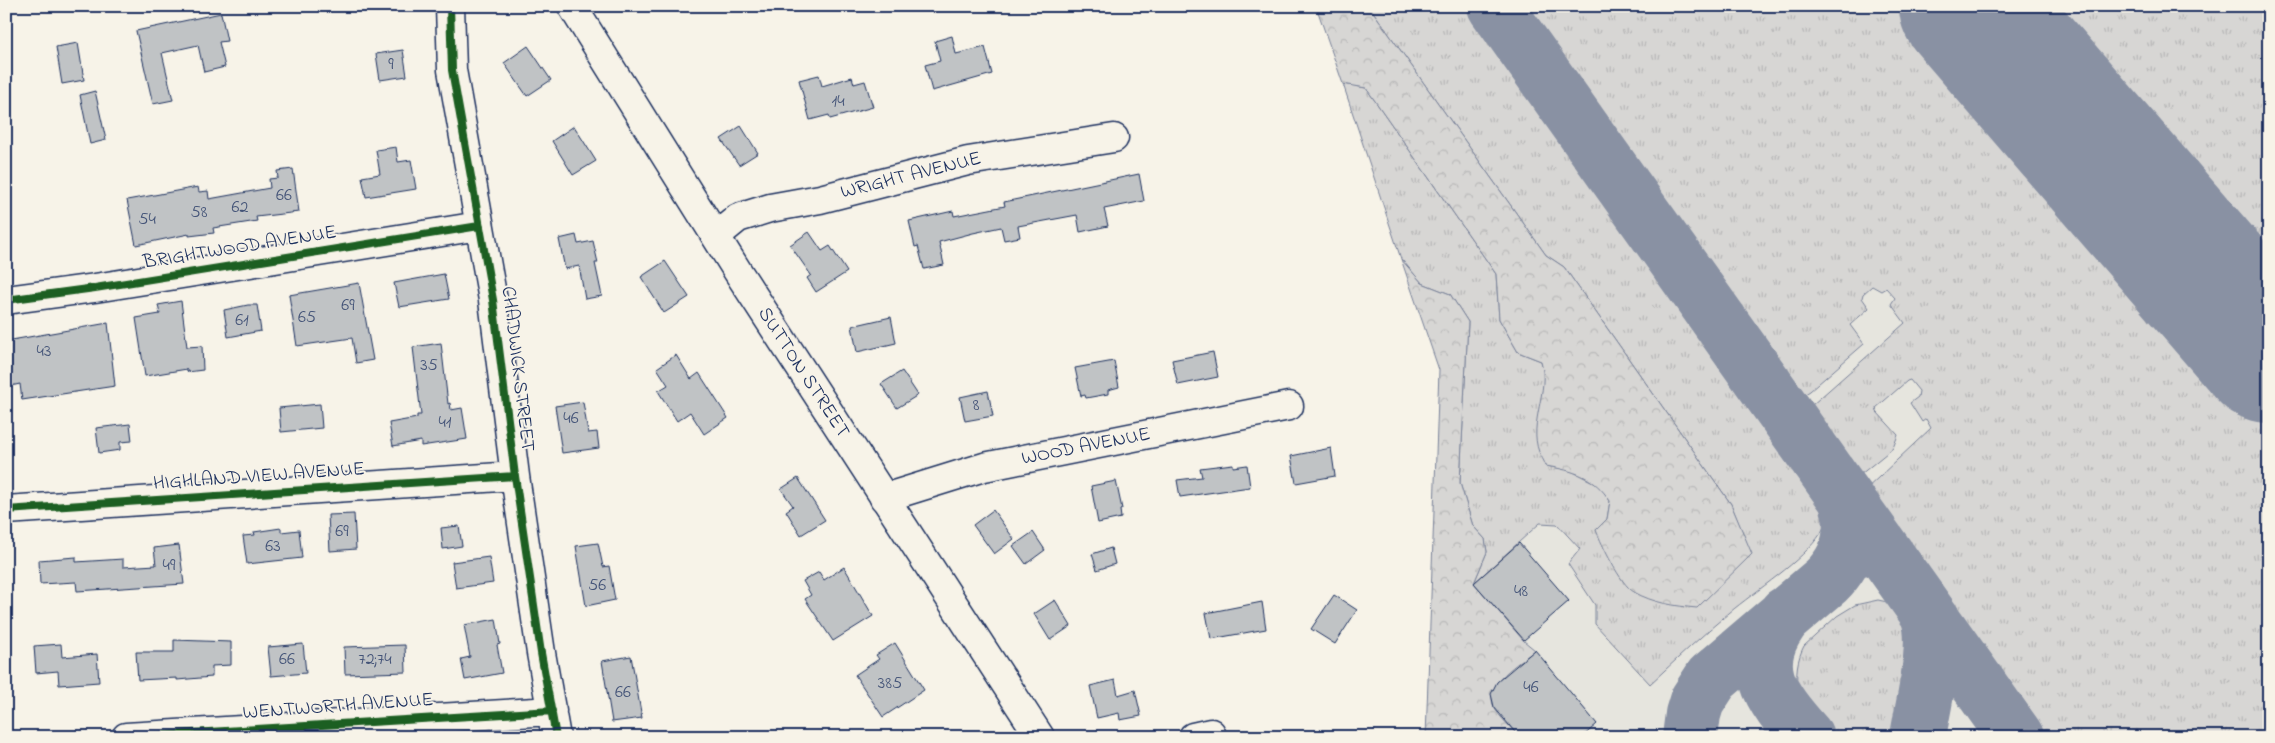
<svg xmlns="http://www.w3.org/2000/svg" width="2275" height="743" font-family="'Indie Flower',sans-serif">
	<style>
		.built { fill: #e6e5de }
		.grass { fill: url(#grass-tufts); stroke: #798299 }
		.forest { fill: url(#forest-crowns); stroke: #798299 }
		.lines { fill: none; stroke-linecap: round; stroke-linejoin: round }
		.taxiway { stroke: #8991a3; stroke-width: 56 }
		.runway { stroke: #8991a3; stroke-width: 140 }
		.building { fill: #c0c3c5; stroke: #1b2f5e }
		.minor-casing { stroke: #1b2f5e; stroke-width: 31 }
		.highway-casing { stroke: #1b2f5e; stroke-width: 31 }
		.minor { stroke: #f7f3e8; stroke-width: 28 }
		.highway { stroke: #f7f3e8; stroke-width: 28 }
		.cycleway-casing { stroke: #f7f3e8; stroke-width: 11 }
		.cycleway { stroke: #1b5e20; stroke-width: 8 }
		.labels { text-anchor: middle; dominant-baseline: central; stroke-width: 4; stroke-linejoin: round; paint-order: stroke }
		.number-label { font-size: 18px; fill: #445478 }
		.street-label { font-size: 20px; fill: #1b2f5e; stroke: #f7f3e8 }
	</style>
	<defs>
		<pattern id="grass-tufts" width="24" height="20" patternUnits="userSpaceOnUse" patternTransform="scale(1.25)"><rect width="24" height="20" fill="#d7d6d4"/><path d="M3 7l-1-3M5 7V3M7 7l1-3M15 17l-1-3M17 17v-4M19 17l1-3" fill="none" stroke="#b8b8b8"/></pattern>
		<pattern id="forest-crowns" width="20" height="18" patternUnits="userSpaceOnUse" patternTransform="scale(1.25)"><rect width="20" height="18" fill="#d7d6d4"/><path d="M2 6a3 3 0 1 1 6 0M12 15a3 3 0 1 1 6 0" fill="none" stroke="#b8b8b8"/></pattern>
	</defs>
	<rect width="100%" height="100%" fill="#f7f3e8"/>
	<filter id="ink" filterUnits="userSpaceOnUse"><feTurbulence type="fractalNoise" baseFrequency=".02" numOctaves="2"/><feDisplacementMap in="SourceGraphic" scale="10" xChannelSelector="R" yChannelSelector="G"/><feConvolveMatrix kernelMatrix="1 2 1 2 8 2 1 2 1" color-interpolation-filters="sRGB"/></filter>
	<g filter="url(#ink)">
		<path class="built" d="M1316 6H2269V737H1426L1439 369Z"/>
		<path class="grass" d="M1369 6H1477L1823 492C1827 505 1828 521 1821 533 1803 561 1755 591 1729 613 1702 635 1676 660 1650 684L1595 624V605L1568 564 1580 549 1557 524 1540 523 1474 583 1487 552 1485 539 1473 526 1460 483 1468 322 1450 294 1422 283 1401 259 1343 84 1366 88 1496 274 1499 319 1518 352 1541 361 1545 375 1537 425 1546 466 1569 470 1599 485 1610 501 1607 519 1751 554 1731 504 1564 267 1546 255Z
			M1516 6H1906L2269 424V737H2038L1863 492 1931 428 1926 419 1922 422 1910 403 1918 397 1919 391 1910 380 1907 381 1876 408 1877 412 1898 435 1893 448 1855 479 1808 414 1812 405 1905 323 1891 304 1895 298 1886 288 1881 291 1872 286 1863 294 1862 298 1869 308 1850 325 1864 344 1810 391 1802 396 1797 397Z
			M2037 6H2269V275Z
			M1878 600C1897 603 1907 614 1919 628L1900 737H1839C1827 724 1805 704 1799 688 1794 677 1798 657 1804 646L1837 616 1855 605Z"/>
		<path class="forest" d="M1316 6H1369L1546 255 1564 267 1731 504 1752 554 1697 608C1675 606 1653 603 1634 592 1620 584 1602 545 1596 530L1607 519 1610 501C1594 476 1574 471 1546 466 1544 461 1541 456 1539 452 1528 422 1550 391 1541 361L1518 352 1499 319 1496 274 1366 88 1343 84Z
			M1401 259 1422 283 1450 294 1468 322 1460 483 1473 526 1485 539 1487 552 1474 583 1524 641 1535 650C1520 663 1483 683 1494 707 1499 717 1512 728 1519 737H1426L1439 370Z"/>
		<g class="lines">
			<path class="taxiway" d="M1495 6 2016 737
				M1786 614C1745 665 1770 696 1806 737
				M1690 737 1693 714 1697 701 1712 678 1826 581C1850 558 1857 528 1845 497
				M1918 737C1923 704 1940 642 1927 612"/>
			<path class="runway" d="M1969 6 2269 353"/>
		</g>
		<path class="building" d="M221 13 227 41 219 42 225 67 204 72 198 45 162 53 173 100 153 104 136 31Z
			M952 36 956 54 985 47 992 74 932 91 925 65 940 61 935 41Z
			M78 43 84 80 62 84 56 47Z
			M528 46 551 80 527 96 504 63Z
			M403 50 407 76 380 80 376 54Z
			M819 75 822 86 852 77 854 84 865 81 873 107 830 119 829 115 810 120 799 80Z
			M95 91 106 140 90 144 80 95Z
			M574 126 596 161 573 175 552 141Z
			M741 126 758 153 739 165 721 139Z
			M396 147 398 162 411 160 416 189 366 197 362 177 380 174 376 150Z
			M293 169 299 212 256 217 257 221 213 228 214 233 189 236V234L136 245 127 200 198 187 199 192 208 191 209 199 270 188 269 179 278 178 277 171Z
			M1139 174 1144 201 1104 209 1108 226 1080 232 1077 215 1018 226 1020 237 1004 240 1001 227 973 233 939 242 944 265 924 269 918 246 915 247 909 221 953 211 954 216 1005 206 1004 202Z
			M809 232 822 251 830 246 847 272 816 292 807 278 811 275 790 245Z
			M576 235 578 244 593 241 598 263H595L602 296 585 299 579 266 565 269 559 239Z
			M665 261 689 297 664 313 641 277Z
			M444 274 449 299 399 307 394 283Z
			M359 283 373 360 356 363 352 338 297 346 289 295Z
			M181 301 187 347 202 346 203 370 187 372V369L145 376 136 318 160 314 158 305Z
			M248 305H257L261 331 228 337 224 310Z
			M891 317 896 343 857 352 852 326Z
			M108 323 115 386 22 400 20 384 6 387V341Z
			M441 343 448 404 450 403 451 410 462 408 467 439 421 446V441L393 446 389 423 417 418V415H421L413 347Z
			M1213 352 1218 377 1178 385 1172 360Z
			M676 355 691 379 699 373 728 418 704 434 690 412 677 421 658 391 668 385 657 368Z
			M1114 361 1119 387 1108 390V394L1086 398 1085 395 1081 396 1075 368Z
			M902 371 918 395 897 408 881 384Z
			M988 391 993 416 965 421 960 397Z
			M583 402 588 433 597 432 599 448 562 453 555 406Z
			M320 404 322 428 281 432 279 408Z
			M130 424 132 441 120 442V450L99 453 96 428Z
			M1331 448 1335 476 1296 483 1291 456Z
			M1233 464V467L1247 465 1250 487 1180 497 1177 480 1202 477 1200 468Z
			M798 478 825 520 801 535 786 511 793 506 781 489Z
			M1116 481 1122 509 1120 510 1121 518 1098 523 1091 486Z
			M993 510 1014 539 994 554 973 525Z
			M354 514 356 549 330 551 328 515Z
			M459 526 462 546 443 549 441 528Z
			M281 528V532L299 530 302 558 247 564 243 536 255 535 254 532Z
			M1033 532 1045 550 1026 564 1013 546Z
			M598 543 603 567 609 566 615 600 586 606 576 546Z
			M1519 543 1569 601 1524 640 1474 583Z
			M179 545 184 584 77 591 76 582 40 584 39 560 76 557V562L123 559V567L156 565 154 548Z
			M1111 548 1115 564 1097 570 1092 554Z
			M489 557 493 583 456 588 452 562Z
			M844 567 873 616 833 641 805 599 811 595 803 581 819 572 824 580Z
			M1334 595 1357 610 1335 644 1311 629Z
			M1055 600 1071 626 1050 640 1034 614Z
			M1262 602 1266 629 1211 639 1206 613Z
			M496 619 500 644 497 645 502 673 465 680 461 659 470 657 464 625Z
			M174 640 231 642V665L212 666V677L177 680V678L138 680 136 652H174Z
			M895 643 924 690 883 717 855 675 879 659 876 655Z
			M61 644 62 657 97 654 99 682 59 685 58 671 36 673 34 646Z
			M303 644 306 673 271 676 268 647Z
			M405 645 406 672 345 674 344 647Z
			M1535 650 1597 724 1582 737H1519L1494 707 1491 694 1497 682Z
			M631 656 642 718 612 722 602 661Z
			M1115 680 1118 695 1135 690 1141 716 1120 720 1119 713 1097 718 1090 686Z"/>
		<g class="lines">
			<g class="minor-casing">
				<path id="minor" d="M450 6 452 70 493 300 515 476 541 653 556 737
					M716 236 738 218 770 208 820 199 968 161 1114 138
					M6 300 95 288 479 226
					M884 498 984 467 1289 406
					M6 510 515 476
					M126 737 552 711
					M1193 737 1211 733"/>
			</g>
			<g class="highway-casing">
				<path id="highway" d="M572 6 738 272 1040 737"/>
			</g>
			<use href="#minor" class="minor"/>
			<use href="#highway" class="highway"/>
			<g class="cycleway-casing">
				<path id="cycleway" d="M450 6 452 70 493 300 515 476 541 653 556 737
					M6 300 95 288 479 226
					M6 510 515 476
					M126 737 552 711"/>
			</g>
			<use href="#cycleway" class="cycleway"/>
		</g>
	</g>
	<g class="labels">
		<g class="number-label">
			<text x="391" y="65">9</text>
			<text x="838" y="102">14</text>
			<text x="284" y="196">66</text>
			<text x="240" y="208">62</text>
			<text x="199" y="213">58</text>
			<text x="147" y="220">54</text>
			<text x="348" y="306">69</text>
			<text x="307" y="318">65</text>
			<text x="242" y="321">61</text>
			<text x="44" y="352">43</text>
			<text x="429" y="366">35</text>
			<text x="976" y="406">8</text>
			<text x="571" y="419">46</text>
			<text x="445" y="423">41</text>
			<text x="342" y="532">69</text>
			<text x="273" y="547">63</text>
			<text x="169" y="566">49</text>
			<text x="597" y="586">56</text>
			<text x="1521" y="592">48</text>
			<text x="287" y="660">66</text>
			<text x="375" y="660">72;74</text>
			<text x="890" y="684">385</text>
			<text x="1531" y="688">46</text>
			<text x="623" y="693">66</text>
		</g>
		<g class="street-label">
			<text transform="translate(911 176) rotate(-14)">WRIGHT AVENUE</text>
			<text transform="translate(240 248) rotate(-9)">BRIGHTWOOD AVENUE</text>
			<text transform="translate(517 369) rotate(83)">CHADWICK STREET</text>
			<text transform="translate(803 373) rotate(57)">SUTTON STREET</text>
			<text transform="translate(1086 447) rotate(-11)">WOOD AVENUE</text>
			<text transform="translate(259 477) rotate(-4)">HIGHLAND VIEW AVENUE</text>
			<text transform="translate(338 707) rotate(-4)">WENTWORTH AVENUE</text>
		</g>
	</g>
	<rect width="2275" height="743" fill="none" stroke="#f7f3e8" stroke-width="25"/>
	<rect x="12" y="12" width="2250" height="718" fill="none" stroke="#1b2f5e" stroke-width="2" filter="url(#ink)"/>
</svg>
